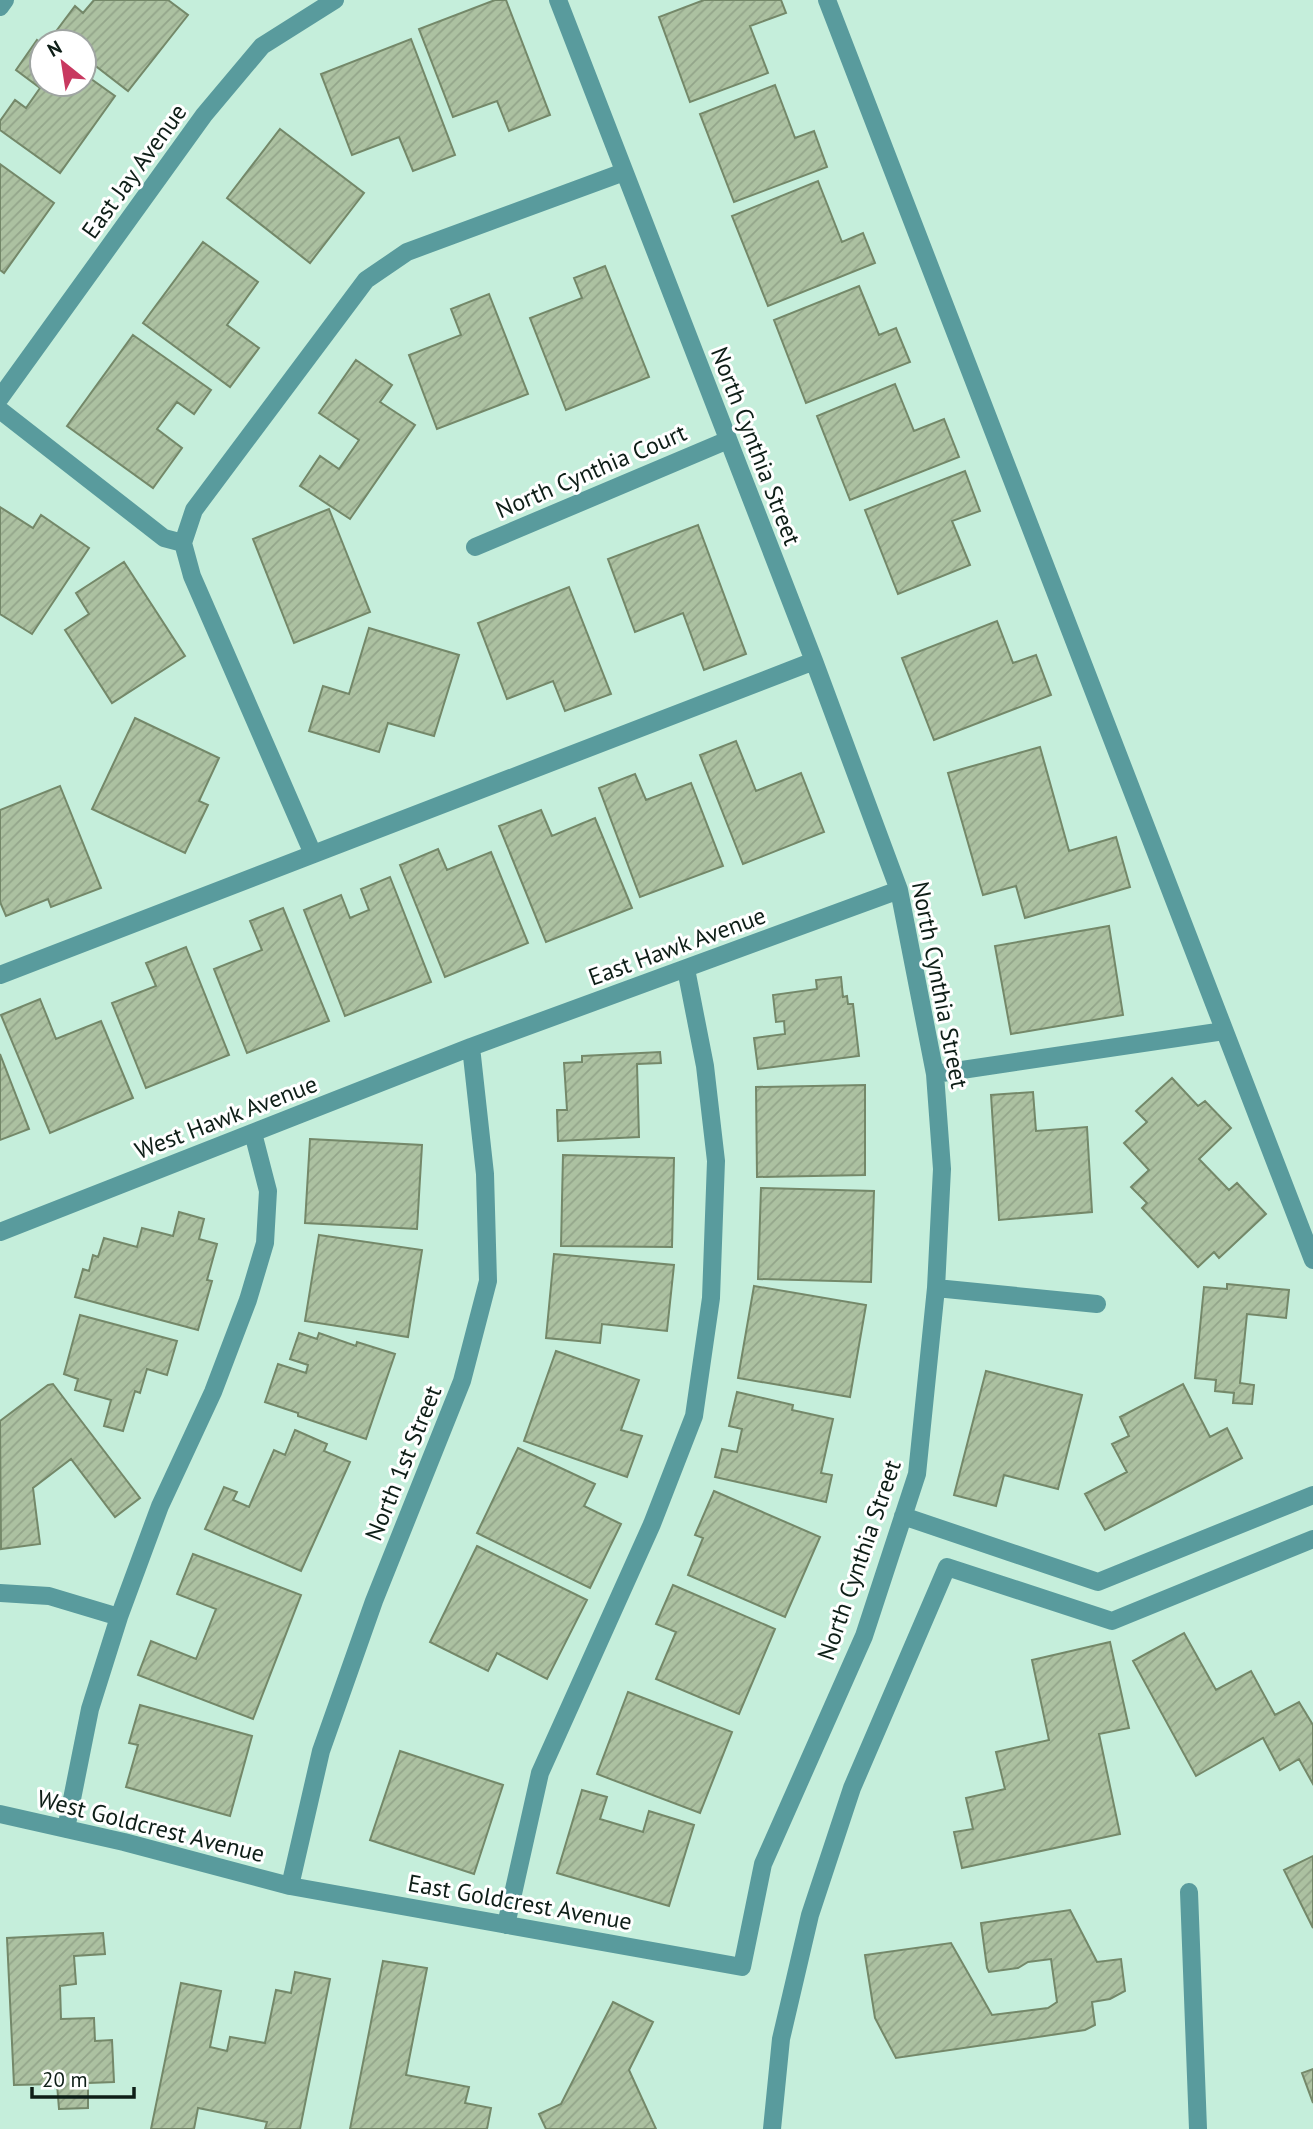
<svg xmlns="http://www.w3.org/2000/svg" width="1313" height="2129" font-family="'PT Sans',sans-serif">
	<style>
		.building { fill: url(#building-hatch); stroke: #748869; stroke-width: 2 }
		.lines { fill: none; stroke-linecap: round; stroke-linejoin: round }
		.minor { stroke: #599b9d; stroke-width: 18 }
		.labels { text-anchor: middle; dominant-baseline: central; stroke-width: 6; stroke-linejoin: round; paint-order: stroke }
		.street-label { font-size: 24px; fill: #0e1e17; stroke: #fff }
	</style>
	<defs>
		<pattern id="building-hatch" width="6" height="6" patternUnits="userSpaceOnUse" patternTransform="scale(1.75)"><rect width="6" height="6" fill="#acc1a1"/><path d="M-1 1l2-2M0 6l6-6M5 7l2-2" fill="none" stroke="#93a58a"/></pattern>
	</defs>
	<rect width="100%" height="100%" fill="#c5eedb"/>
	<path class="building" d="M94 0H168L188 15 128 91 84 57V42H65L54 34 75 6 83 13Z
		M495 0H506L550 115 509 131 497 101 453 117 419 29Z
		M704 0H781L786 13 750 26 768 73 690 102 659 17Z
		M411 39 455 155 413 171 399 137 352 155 321 74Z
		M37 40 42 44V84H84V74L115 96 60 173 0 130V121L15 100 26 108 40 88 16 70Z
		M775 85 795 138 814 131 827 167 734 202 700 114Z
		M280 129 364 193 310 263 227 198Z
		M0 164 54 203 4 273 0 270Z
		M818 181 842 242 863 233 875 263 768 306 732 216Z
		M203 242 258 282 227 325 259 348 230 387 143 323Z
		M605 266 649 377 566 410 530 318 582 298 574 278Z
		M859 286 879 335 896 328 910 362 806 403 774 320Z
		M489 294 528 394 437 429 409 355 461 335 451 309Z
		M133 335 211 390 194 414 177 402 157 429 182 448 153 488 67 426Z
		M356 360 392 385 380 402 415 425 350 519 300 486 320 456 339 469 359 440 319 413Z
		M895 384 914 431 944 419 959 457 850 500 817 416Z
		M965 471 980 511 952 521 970 565 898 594 865 510Z
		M0 507 33 528 41 515 89 548 32 634 0 614Z
		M329 509 370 612 294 643 253 539Z
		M698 525 746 654 704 670 683 613 635 632 608 559Z
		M124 562 185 656 112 703 65 630 89 614 76 593Z
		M569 587 611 694 565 711 553 681 507 699 478 623Z
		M997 621 1013 663 1036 655 1051 695 934 740 902 658Z
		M369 628 459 655 434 736 388 723 379 752 309 731 323 686 349 694Z
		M135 718 219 758 199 801 208 805 185 853 92 809Z
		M736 741 756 791 801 773 824 832 743 864 700 755Z
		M1040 747 1069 851 1116 837 1130 887 1025 918 1016 886 983 895 948 773Z
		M635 774 646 800 691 783 723 866 640 897 599 788Z
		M60 786 101 888 51 907 48 899 6 916 0 902V810Z
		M541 810 552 836 595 818 632 908 546 942 499 826Z
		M438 849 447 870 491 852 528 943 445 977 400 865Z
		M390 877 431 982 345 1016 304 910 341 895 350 918 369 910 361 889Z
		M283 908 329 1021 247 1053 214 969 262 950 250 921Z
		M1109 926 1123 1015 1011 1034 995 946Z
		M186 947 229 1055 146 1088 112 1003 156 986 146 963Z
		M841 977 843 997 847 996 848 1004H853L859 1056 758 1069 754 1038 785 1034 784 1021 776 1022 773 995 817 989 816 980Z
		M40 999 56 1039 101 1021 133 1098 50 1133 1 1015Z
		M660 1052 661 1063 637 1064 639 1137 558 1141 557 1110H567L564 1063 582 1062V1056Z
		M0 1054 29 1129 0 1140Z
		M1172 1078 1198 1106 1205 1101 1231 1128 1199 1159 1229 1190 1237 1183 1266 1214 1219 1258 1214 1252 1198 1267 1142 1208 1147 1203 1131 1187 1149 1170 1124 1143 1147 1122 1136 1111Z
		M865 1085V1175L757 1177 756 1087Z
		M1033 1092 1036 1131 1087 1127 1092 1212 999 1220 991 1095Z
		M310 1139 422 1145 417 1229 305 1223Z
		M563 1155 674 1158 672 1247 561 1246Z
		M761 1188 874 1191 871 1282 758 1279Z
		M179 1212 204 1219 199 1239 217 1244 207 1280 212 1281 198 1330 75 1297 83 1269 89 1271 93 1255 98 1257 104 1238 137 1247 142 1228 173 1236Z
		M319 1235 422 1250 408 1337 305 1321Z
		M554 1254 674 1265 667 1331 602 1324 600 1343 546 1338Z
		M1227 1284 1289 1290 1286 1318 1247 1314 1240 1383 1254 1385 1252 1404 1233 1403 1234 1393 1215 1391 1216 1380 1195 1378 1204 1287 1227 1289Z
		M754 1286 866 1305 850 1397 738 1378Z
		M80 1315 177 1341 167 1375 147 1369 140 1393 135 1391 123 1431 104 1426 111 1400 75 1390 78 1379 64 1374Z
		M299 1333 317 1339 319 1333 356 1346 357 1342 395 1354 366 1439 298 1416V1413L265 1402 278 1364 306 1373 308 1365 290 1359Z
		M556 1351 639 1380 621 1430 642 1436 627 1477 524 1441Z
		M986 1371 1082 1395 1058 1489 1004 1475 996 1506 954 1495Z
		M53 1384 140 1498 115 1517 71 1459 33 1488 40 1544 1 1549 0 1421 48 1385Z
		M1183 1384 1210 1437 1227 1428 1242 1458 1105 1530 1085 1494 1127 1472 1112 1444 1129 1436 1120 1417Z
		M737 1392 793 1405 792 1410 833 1419 821 1473 832 1475 826 1502 715 1477 722 1449 737 1452 742 1429 729 1426Z
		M295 1430 327 1444 324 1451 350 1462 301 1571 205 1529 224 1487 237 1492 233 1500 249 1507 274 1450 285 1455Z
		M518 1448 595 1484 584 1506 621 1524 590 1588 477 1533Z
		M714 1491 820 1537 785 1617 688 1575 703 1538 695 1535Z
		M477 1546 587 1600 547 1679 497 1653 488 1671 430 1642Z
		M193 1554 301 1595 253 1719 138 1675 151 1641 196 1659 216 1609 177 1594Z
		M673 1585 775 1629 739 1714 656 1679 676 1632 656 1624Z
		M1184 1633 1216 1690 1251 1671 1275 1715 1299 1702 1313 1725V1784L1299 1759 1280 1770 1263 1738 1196 1776 1133 1661Z
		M1110 1642 1129 1728 1099 1734 1120 1834 962 1868 954 1832 973 1829 966 1798 1005 1789 996 1752 1049 1740 1032 1660Z
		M628 1692 732 1732 700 1813 597 1774Z
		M140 1705 252 1736 230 1816 126 1787 138 1745 129 1743Z
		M400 1751 503 1785 474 1874 370 1840Z
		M582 1790 607 1797 600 1819 643 1832 649 1811 694 1825 669 1906 557 1873Z
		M1313 1856V1928L1284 1870Z
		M1070 1910 1097 1962 1121 1959 1125 1991 1110 1999 1092 2002 1095 2025 1085 2030 896 2058 875 2018 865 1955 951 1943 992 2015 1048 2008 1057 2002 1051 1959 1028 1962 1018 1968 989 1972 987 1968 981 1923Z
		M103 1933 105 1954 74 1956 76 1984 60 1986 61 2019 94 2018 95 2041 112 2040 114 2082 88 2083V2108L59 2109 57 2084 14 2085 7 1938Z
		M383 1961 427 1968 406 2075 469 2087 465 2103 491 2108 487 2129H350Z
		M295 1972 330 1979 300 2129H265L267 2122 198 2108 194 2129H151L181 1983 221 1991 210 2047 227 2051 230 2037 265 2043 276 1990 291 1993Z
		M613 2002 653 2022 629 2070 656 2129H546L539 2114 561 2104Z
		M1313 2069V2103L1302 2073Z"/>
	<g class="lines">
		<path class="minor" d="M827 0 1313 1260
			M0 7 5 0
			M0 398 204 115 262 46 335 0
			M0 410 164 538 183 543 192 576 313 854
			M183 543 194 510 366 280 407 252 624 172
			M475 547 728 440
			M0 975 814 661
			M935 1074 1224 1031
			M0 1232 471 1047 899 890
			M936 1288 1097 1304
			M903 1516 1098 1582 1313 1495
			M0 1593 49 1596 119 1617
			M0 1814 124 1842 290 1886 742 1967 763 1864 864 1636 917 1474 936 1288 942 1169 935 1074 899 890 814 661 558 0
			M66 1829 90 1709 119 1617 160 1506 213 1392 248 1300 265 1243 268 1191 253 1133
			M290 1886 321 1751 374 1601 462 1381 488 1281 485 1174 471 1047
			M1189 1892 1198 2129
			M506 1925 540 1773 652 1524 694 1416 711 1298 716 1161 705 1066 686 969
			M772 2129 781 2039 810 1915 852 1788 947 1567 1112 1621 1313 1539"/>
	</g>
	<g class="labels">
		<g class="street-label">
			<text transform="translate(134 171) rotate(-54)">East Jay Avenue</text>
			<text transform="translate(756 446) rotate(69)">North Cynthia Street</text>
			<text transform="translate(591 471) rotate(-23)">North Cynthia Court</text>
			<text transform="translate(677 946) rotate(-20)">East Hawk Avenue</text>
			<text transform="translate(940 985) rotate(79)">North Cynthia Street</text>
			<text transform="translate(226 1117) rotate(-21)">West Hawk Avenue</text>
			<text transform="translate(403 1463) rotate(-68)">North 1st Street</text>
			<text transform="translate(859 1560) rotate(-71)">North Cynthia Street</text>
			<text transform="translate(151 1826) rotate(14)">West Goldcrest Avenue</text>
			<text transform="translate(520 1902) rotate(10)">East Goldcrest Avenue</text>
		</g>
	</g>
	<g transform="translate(63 63) rotate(330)"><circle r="33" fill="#ffffff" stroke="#9fa5a2" stroke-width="2"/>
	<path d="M0-5L12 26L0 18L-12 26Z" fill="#c83960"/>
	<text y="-10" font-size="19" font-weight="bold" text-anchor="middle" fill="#0e1e17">N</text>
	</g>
	<path d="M32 2087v10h102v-10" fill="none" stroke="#0e1e17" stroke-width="3.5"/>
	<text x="42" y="2087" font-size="21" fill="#0e1e17" stroke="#ffffff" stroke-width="5" paint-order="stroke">20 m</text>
</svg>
